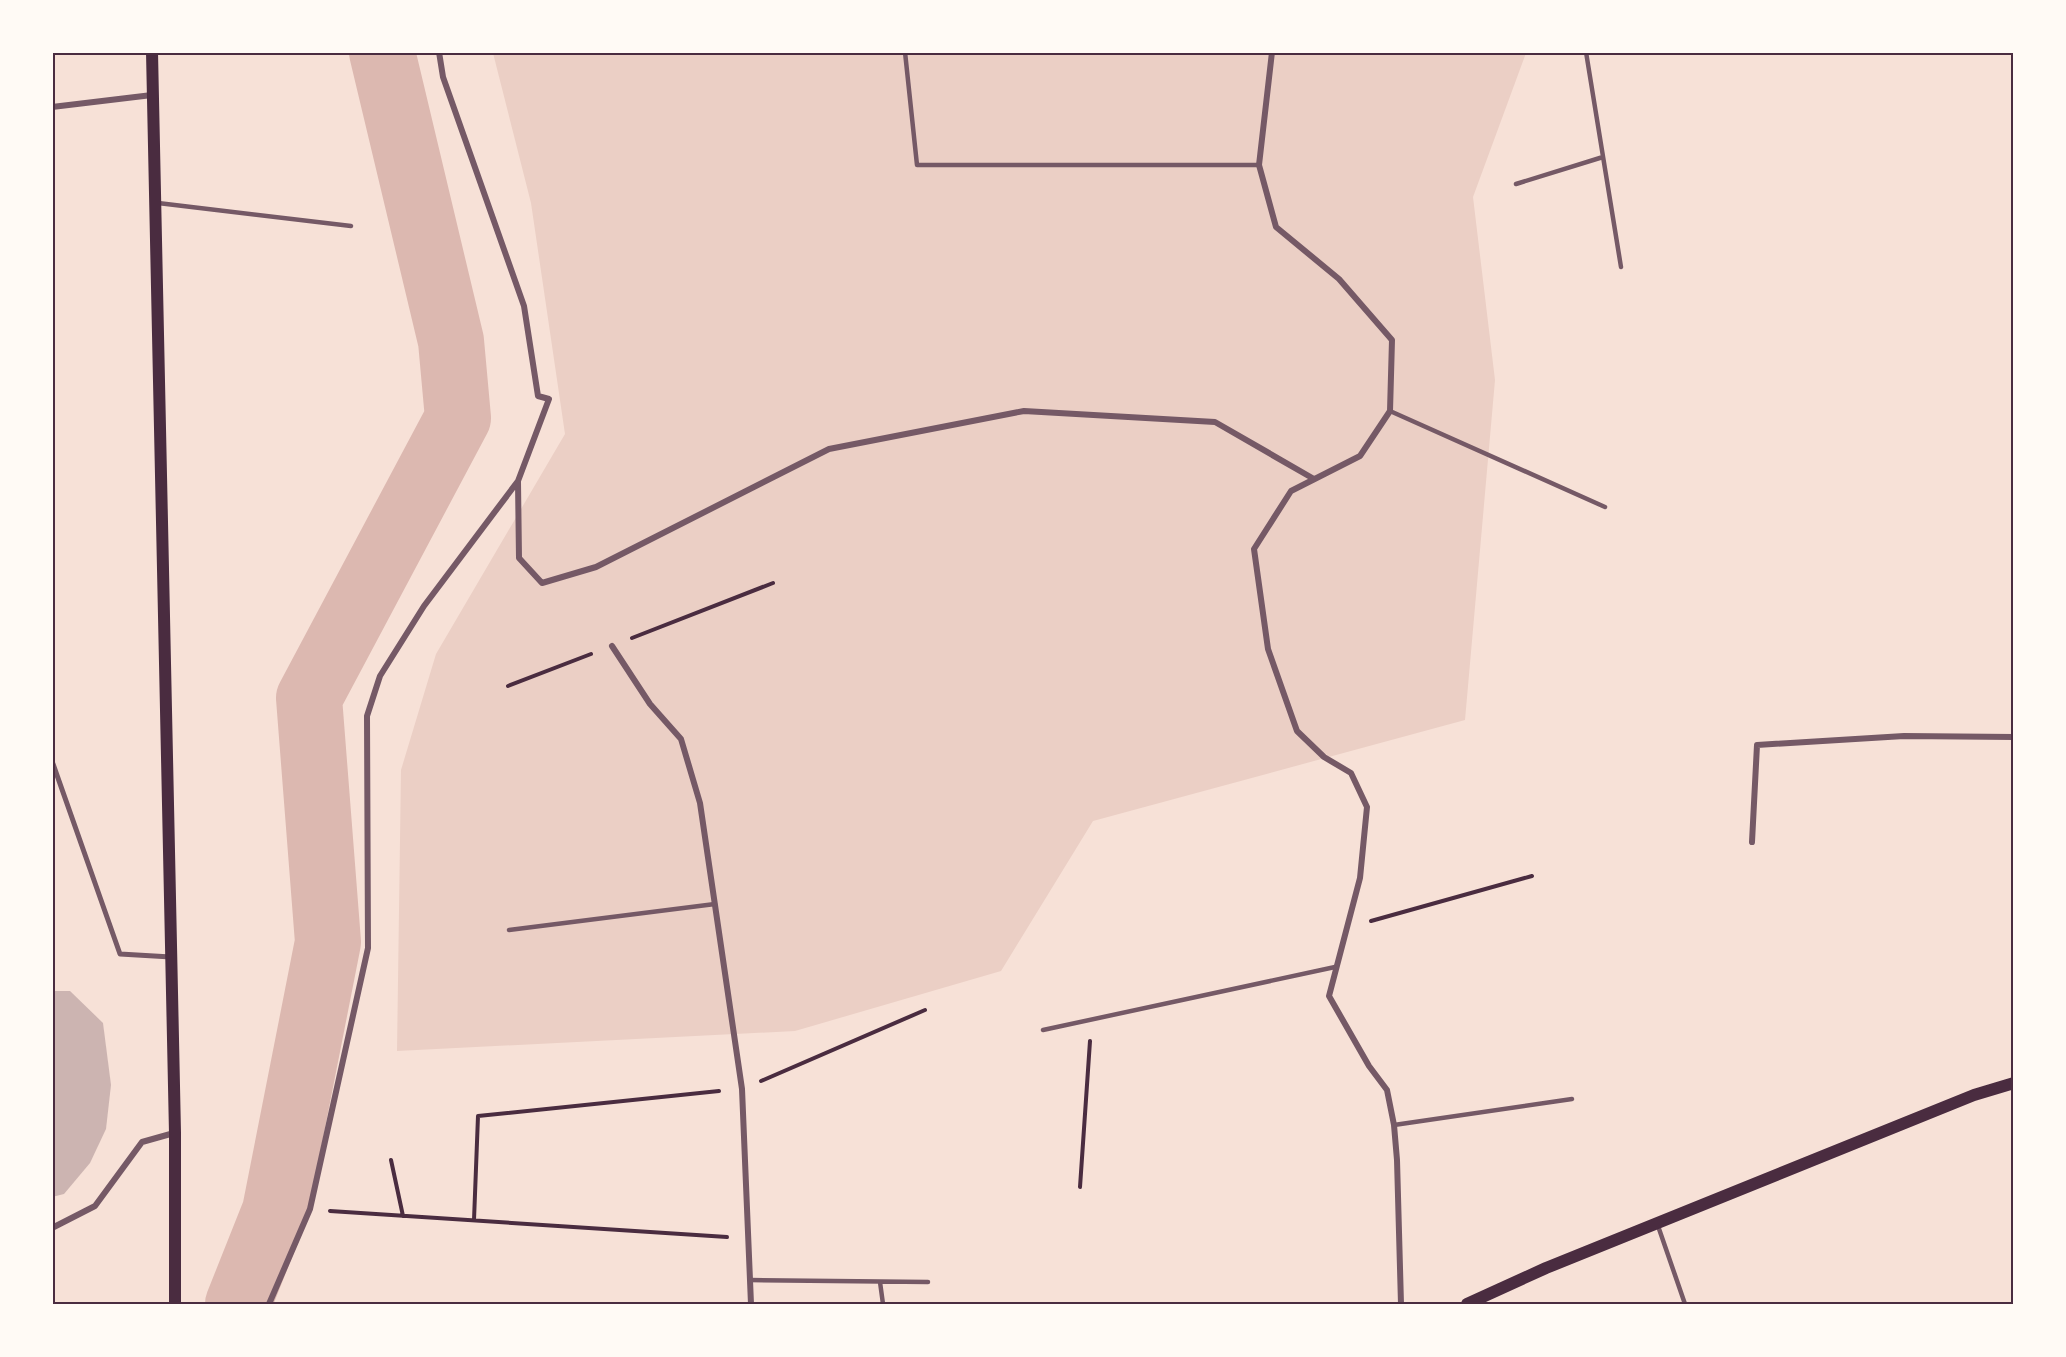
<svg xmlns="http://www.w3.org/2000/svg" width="2066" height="1357" font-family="'PT Sans',sans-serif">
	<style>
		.green { fill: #ebcfc5 }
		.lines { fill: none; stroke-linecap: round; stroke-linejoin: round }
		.river { stroke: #dcb8b0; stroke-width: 66 }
		.building { fill: #ccb4b1 }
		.path { stroke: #4a2c40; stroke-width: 4 }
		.service { stroke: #755966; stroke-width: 4.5 }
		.pedestrian { stroke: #755966; stroke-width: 5 }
		.minor { stroke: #755966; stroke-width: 6 }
		.secondary { stroke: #4a2c40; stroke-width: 12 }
		.neatline { fill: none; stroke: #4a2c40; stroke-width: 2 }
	</style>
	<rect width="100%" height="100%" fill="#f7e1d7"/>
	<path class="green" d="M493 53H1526L1473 197 1495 380 1465 720 1093 821 1001 971 795 1031 397 1051 401 770 436 654 565 434 531 203Z"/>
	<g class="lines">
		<path class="river" d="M238 1304 275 1211 328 942 309 698 458 418 451 341 382 52"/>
	</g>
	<path class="building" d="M52 991H70L103 1023 111 1085 106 1129 90 1163 64 1194 52 1197Z"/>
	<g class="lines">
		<path class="path" d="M632 638 773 583
			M508 686 591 654
			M1371 921 1532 876
			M761 1081 925 1010
			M391 1160 403 1216
			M1080 1187 1090 1041
			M330 1211 727 1237
			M474 1220 478 1116 719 1091"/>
		<path class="service" d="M905 52 917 165H1259
			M1586 52 1621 267
			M1516 184 1603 157
			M158 203 351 226
			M1390 411 1605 507
			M509 930 715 904
			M1043 1030 1335 967
			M1394 1125 1572 1099
			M1657 1223 1685 1304
			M750 1280 928 1282
			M880 1282 883 1304"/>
		<path class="pedestrian" d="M52 761 120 954 171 957"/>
		<path class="minor" d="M1272 52 1259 165 1276 227 1339 279 1392 340 1390 411 1360 456 1291 491 1254 549 1268 649 1297 731 1324 757 1351 773 1367 807 1360 878 1329 996 1369 1066 1387 1090 1394 1125 1397 1160 1401 1304
			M52 107 152 95
			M518 482 519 558 542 583 596 567 829 449 1024 411 1215 422 1314 479
			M612 646 650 704 681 739 700 803 742 1089 751 1304
			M1752 842 1757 745 1904 736 2014 737
			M52 1228 95 1206 142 1142 174 1133
			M269 1304 310 1209 368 948 367 716 380 676 424 606 518 481 549 399 538 396 524 306 443 77 439 52"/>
		<path class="secondary" d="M152 52 175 1133V1304
			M1467 1304 1546 1268 1974 1095 2014 1083"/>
	</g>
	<rect width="2066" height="1357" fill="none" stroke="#fffaf5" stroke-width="108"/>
	<rect x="54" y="54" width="1958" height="1249" class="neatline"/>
</svg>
